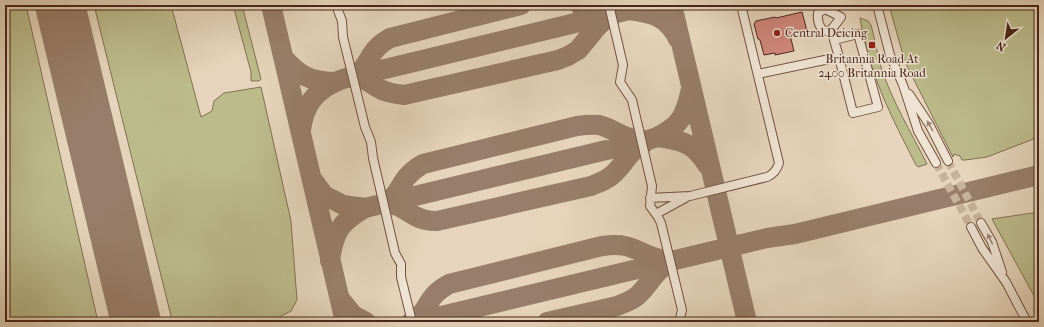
<svg xmlns="http://www.w3.org/2000/svg" width="1044" height="327" font-family="'IM FELL French Canon',serif">
	<style>
		.green { fill: #bcbb8c; stroke: #827052 }
		.lines { fill: none; stroke-linecap: round; stroke-linejoin: round }
		.taxiway { stroke: #987e6a; stroke-width: 20 }
		.runway { stroke: #987e6a; stroke-width: 50 }
		.building { fill: #cf867b; stroke: #492618 }
		.minor-tunnel { stroke: #c7b29b; stroke-width: 8; stroke-dasharray: 8 4; stroke-linecap: butt }
		.minor-casing { stroke: #705241; stroke-width: 10 }
		.minor { stroke: #efe4d3; stroke-width: 8 }
		.oneway { fill: #9c8576 }
		.poi-dot { fill: #8f2418; stroke: #efe4d3; stroke-width: 1.5 }
		.labels { text-anchor: middle; dominant-baseline: central; stroke-width: 3; stroke-linejoin: round; paint-order: stroke }
		.poi-label { font-size: 12px; fill: #492618; stroke: #efe4d3; text-anchor: start }
	</style>
	<rect width="100%" height="100%" fill="#e6d5bc"/>
	<filter id="stains"><feTurbulence type="fractalNoise" baseFrequency=".005" numOctaves="4"/><feColorMatrix values="0 0 0 0 .2 0 0 0 0 .09 0 0 0 0 .02 0 0 0 .5 -.17"/></filter>
	<radialGradient id="worn" r=".72"><stop offset=".6" stop-color="#630" stop-opacity="0"/><stop offset="1" stop-color="#630" stop-opacity=".3"/></radialGradient>
	<path class="green" d="M5 5H26L98 322H5Z
		M94 5H171L201 117 212 111 214 101 224 93 261 87 291 221 297 300 291 311 269 322H174L172 320Z
		M233 5H242L261 79 259 81H251V72Z
		M889 5H1039V137L987 157 965 160H962L960 156 954 154 953 157 905 62Z
		M860 18 868 21 871 25C875 39 877 53 881 67 892 101 911 132 927 164L918 167 916 165C891 116 869 74 860 18Z
		M1039 212V305L992 219Z"/>
	<g class="lines">
		<path class="taxiway" d="M271 5 345 322
			M580 5 595 12 609 14
			M639 5 629 10C652 13 667 16 678 39
			M672 5 747 322
			M283 57C299 76 311 82 336 82
			M352 77 629 10
			M346 78C365 76 367 82 382 90 389 93 396 94 404 95L558 60 568 56 578 50 598 26 606 19 615 14
			M691 89C685 115 682 125 657 137 682 140 694 143 708 166
			M301 130C304 106 314 91 338 81 345 78 353 77 360 71 366 66 368 60 372 54 377 46 383 42 390 38L521 5
			M312 179 324 195 343 205 365 208
			M383 203C398 196 397 190 406 178 411 172 416 168 423 164L577 126C584 125 591 124 599 125 615 129 625 140 644 140
			M383 204C400 204 402 209 415 216 422 220 429 221 437 221L591 186C598 183 605 181 611 176 624 166 629 150 644 143
			M330 261C334 232 340 222 365 208L648 140 657 137
			M341 301V300L353 315 366 322
			M411 322C424 314 424 309 432 298 436 292 442 288 449 284L602 246C609 245 618 244 625 246 640 249 651 260 668 260
			M416 322 767 238 795 234 1039 175
			M547 322 617 306C624 303 631 301 637 296 649 286 654 271 669 263"/>
		<path class="runway" d="M60 5 136 322"/>
	</g>
	<path class="building" d="M802 12 807 31 790 35 794 51 775 55V53L764 55 760 40 758 39 754 24 756 21 775 17 776 18Z"/>
	<g class="lines">
		<path class="minor-tunnel" d="M948 161 981 223
			M936 163 971 227"/>
		<g class="minor-casing">
			<path id="minor" d="M336 5 342 21 343 37 365 127 371 142 373 158 395 253 401 264V277L412 322
				M609 5 623 65 620 82 632 100 652 186 650 206 658 217 661 223 682 310 679 322
				M877 5 890 55 903 85 918 131 936 163
				M825 9 818 13C817 22 821 36 832 29
				M834 40 839 57
				M758 74 839 57 853 113 878 107 858 34 834 40 832 29 841 17 825 9 827 5
				M909 94 929 124 948 161
				M650 198 690 196 767 177C774 174 777 170 779 163L741 5
				M656 214 687 197
				M981 223 992 242 1002 272
				M971 227 982 248 1006 282 1027 322"/>
		</g>
		<use href="#minor" class="minor"/>
	</g>
	<defs><path id="oneway-solid" d="M-6-.8H1V-3.2L6.5 0L1 3.2V.8H-6Z"/></defs>
	<g class="oneway">
		<use href="#oneway-solid" transform="translate(930 126) rotate(-120)"/>
		<use href="#oneway-solid" transform="translate(990 239) rotate(-116)"/>
	</g>
	<g class="poi-dot">
		<circle cx="777" cy="33" r="4"/>
		<rect x="868" y="41" width="8" height="8" rx="2"/>
	</g>
	<g class="labels">
		<g class="poi-label">
			<text x="785" y="33">Central Deicing</text>
			<text x="872" y="59" text-anchor="middle">Britannia Road At<tspan x="872" dy="14">2400 Britannia Road</tspan></text>
		</g>
	</g>
	<rect width="1044" height="327" fill="none" stroke="#e6d5bc" stroke-width="20"/>
	<rect x="6" y="6" width="1032" height="315" fill="none" stroke="#492618" stroke-width="2"/>
	<rect x="10" y="10" width="1024" height="307" fill="none" stroke="#492618"/>
	<g transform="translate(1006 38) rotate(210)" stroke="#efe4d3" stroke-width="3" paint-order="stroke">
	<path d="M0-3L7 15L0 10L-7 15Z" fill="#492618"/>
	<text y="-6" font-size="11" font-weight="bold" text-anchor="middle" fill="#492618">N</text>
	</g>
	<rect width="100%" height="100%" filter="url(#stains)"/>
	<rect width="100%" height="100%" fill="url(#worn)"/>
</svg>
